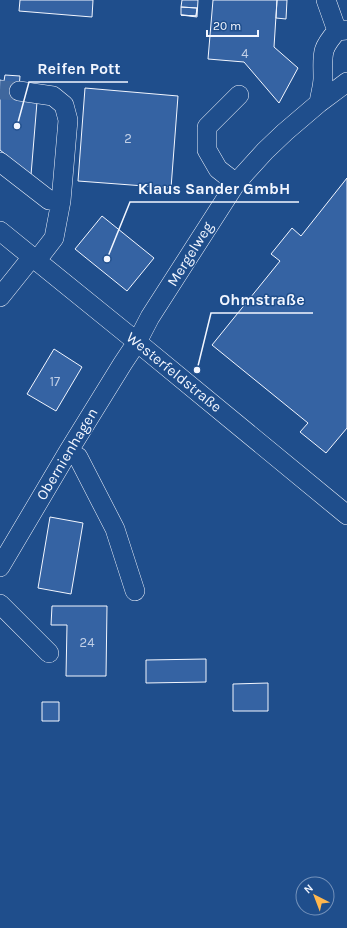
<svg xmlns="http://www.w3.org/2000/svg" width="347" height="928" font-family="Karla,sans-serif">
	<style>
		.building { fill: #3563a3; stroke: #f2f6ff }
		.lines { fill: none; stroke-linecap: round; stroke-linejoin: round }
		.minor-tunnel { stroke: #3f679d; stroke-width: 19; stroke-dasharray: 19 10; stroke-linecap: butt }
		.minor-casing { stroke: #f2f6ff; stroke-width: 20 }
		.minor { stroke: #1f4e8c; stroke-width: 19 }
		.labels { text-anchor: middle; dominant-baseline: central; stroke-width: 3; stroke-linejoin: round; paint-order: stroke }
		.number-label { font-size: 13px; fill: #c3d1e8 }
		.street-label { font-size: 15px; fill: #f2f6ff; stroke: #1f4e8c }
		.leader { fill: none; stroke: #f2f6ff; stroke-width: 1.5 }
		.callout-dot { fill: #f2f6ff; stroke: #1f4e8c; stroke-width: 1.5 }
		.callout-label { font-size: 16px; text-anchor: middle; font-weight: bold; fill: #f2f6ff; stroke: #1f4e8c; stroke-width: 3; stroke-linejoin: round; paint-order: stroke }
	</style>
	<rect width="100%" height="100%" fill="#1f4e8c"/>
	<path class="building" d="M20 0H93L92 17 19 11Z
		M182 0H198L197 17 181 15 196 16 197 8 181 7Z
		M213 0H277L274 47 298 68 279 103 244 62 208 59Z
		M277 0H287L286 19 276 18Z
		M181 7 197 8 196 16 181 15Z
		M5 75 20 76 18 100 37 102 31 175 0 150V80L4 81Z
		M85 88 178 96 171 188 78 181Z
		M347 178V428L326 453 300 432 308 423 212 345 280 261 271 254 292 228 301 236Z
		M102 216 154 258 127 291 75 249Z
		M54 349 82 367 56 411 27 394Z
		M50 517 83 523 71 594 38 588Z
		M52 606H107L106 676H66L67 625H51Z
		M206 659V682L146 683V660Z
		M268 683V711H233V684Z
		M42 702H59V721H42Z"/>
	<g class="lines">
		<path class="minor-tunnel" d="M0 90 19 91"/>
		<g class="minor-casing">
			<path id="minor" d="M326 0 337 31
				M19 91 53 96 64 105 68 120 61 201 54 238 37 260
				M319 103C320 95 323 86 323 78 323 54 320 50 337 31L347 30
				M0 162 49 200 61 201
				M236 183 218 169 207 150V127L239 95
				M0 231 137 342 347 515
				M0 297 32 257
				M68 452 78 457 115 529 135 591
				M0 567 68 452 123 363 137 342 150 317 236 183 265 151 285 132 319 103 347 82
				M0 604 49 653"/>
		</g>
		<use href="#minor" class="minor"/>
	</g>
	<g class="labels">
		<g class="number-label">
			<text x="245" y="53">4</text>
			<text x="128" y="138">2</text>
			<text x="55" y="381">17</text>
			<text x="87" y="642">24</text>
		</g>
		<g class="street-label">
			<text transform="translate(190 254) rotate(-58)">Mergelweg</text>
			<text transform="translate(174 372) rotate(39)">Westerfeldstraße</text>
			<text transform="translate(67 454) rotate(-59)">Obernienhagen</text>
		</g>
	</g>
	<path class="leader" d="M17 126L29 82H128M107 259L130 202H299M197 370L211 313H313"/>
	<g class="callout-dot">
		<circle cx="17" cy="126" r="4"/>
		<circle cx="107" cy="259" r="4"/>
		<circle cx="197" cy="370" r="4"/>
	</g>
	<g class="callout-label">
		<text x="79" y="74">Reifen Pott</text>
		<text x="214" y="194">Klaus Sander GmbH</text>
		<text x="262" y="305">Ohmstraße</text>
	</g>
	<g transform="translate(315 896) rotate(318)"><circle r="19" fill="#1f4e8c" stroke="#7391ba"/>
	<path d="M0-3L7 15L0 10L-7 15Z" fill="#ffb74d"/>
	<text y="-6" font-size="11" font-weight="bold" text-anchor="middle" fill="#f2f6ff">N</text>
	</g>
	<path d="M207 30v6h51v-6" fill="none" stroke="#f2f6ff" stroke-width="2"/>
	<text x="213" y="30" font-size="12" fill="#f2f6ff" stroke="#1f4e8c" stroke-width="3" paint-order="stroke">20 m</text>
</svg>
